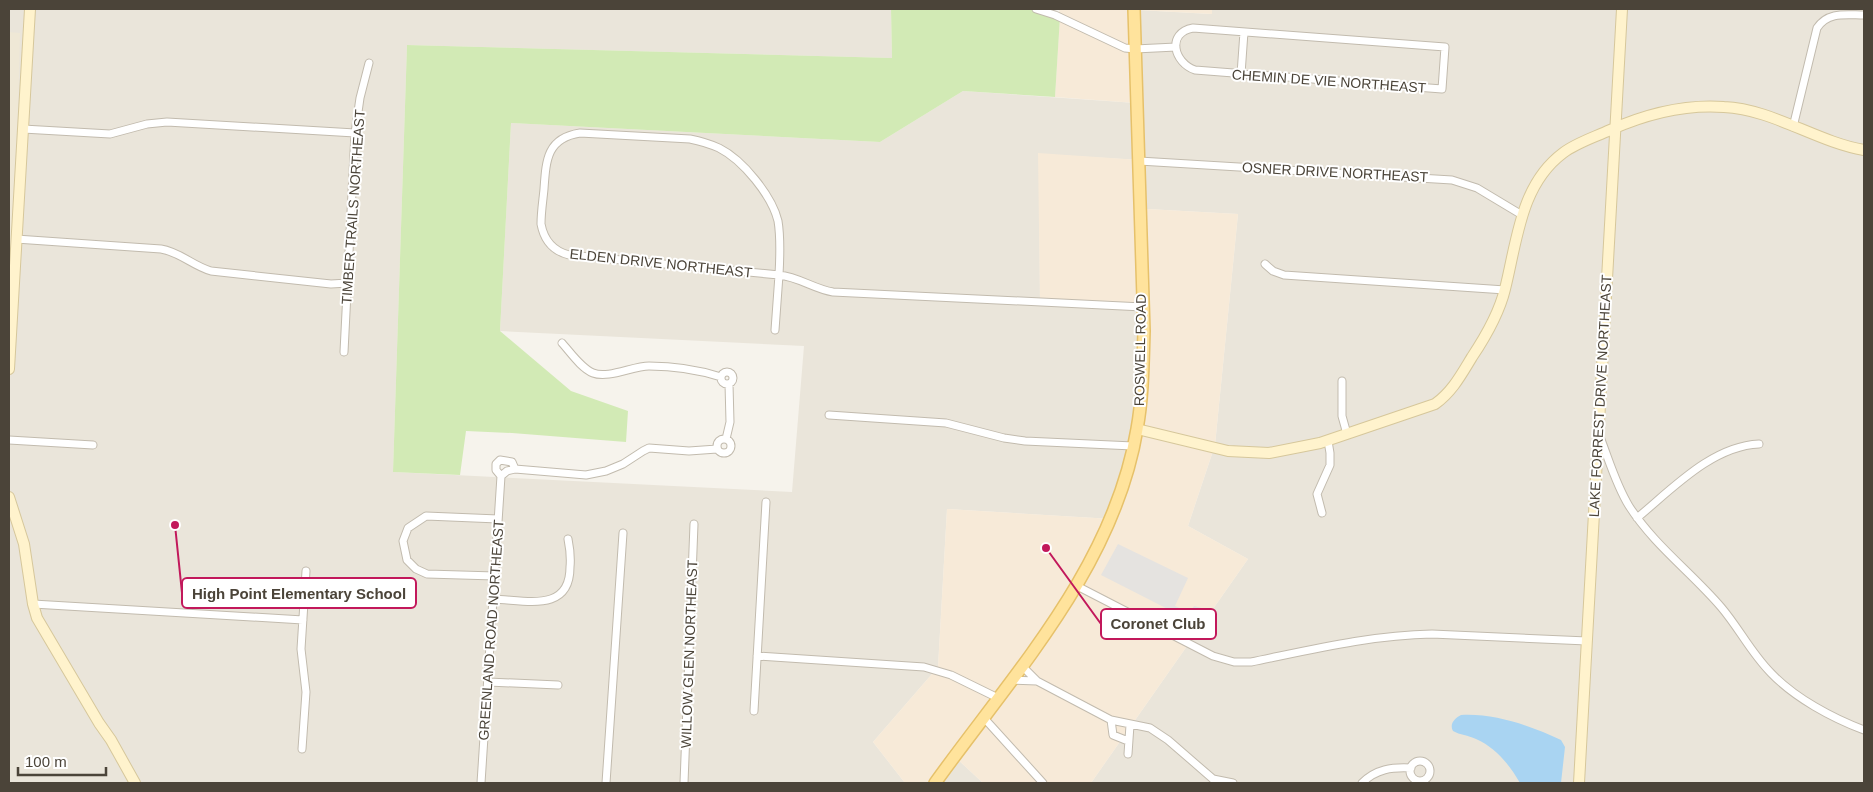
<svg xmlns="http://www.w3.org/2000/svg" width="1873" height="792" font-family="Arial,sans-serif">
	<style>
		.residential { fill: #eae5da }
		.commercial { fill: #f7ead8 }
		.education { fill: #efe8d6 }
		.green { fill: #d2eab5 }
		.parking { fill: #e5e3e0 }
		.water { fill: #a9d4f2 }
		.lines { fill: none; stroke-linecap: round; stroke-linejoin: round }
		.street-casing { stroke: #c2bbae; stroke-width: 9 }
		.secondary-casing { stroke: #d6c79b; stroke-width: 12 }
		.primary-casing { stroke: #e6c16a; stroke-width: 14 }
		.street { stroke: #fff; stroke-width: 7 }
		.secondary { stroke: #fff3cd; stroke-width: 10 }
		.primary { stroke: #ffe39c; stroke-width: 11 }
		.labels { text-anchor: middle; dominant-baseline: central; stroke-width: 4; stroke-linejoin: round; paint-order: stroke }
		.street-label { font-size: 14px; fill: #4b4439; stroke: #fff }
		.leader { fill: none; stroke: #c2185b; stroke-width: 2 }
		.callout-dot { fill: #c2185b; stroke: #fff; stroke-width: 2 }
		.callout { fill: #fff; stroke: #c2185b; stroke-width: 2 }
		.callout-label { font-size: 15px; text-anchor: middle; font-weight: bold; fill: #4b4439 }
	</style>
	<rect width="100%" height="100%" fill="#f6f3ec"/>
	<path class="residential" d="M9 9H891L892 58 407 45 393 472 792 492 804 346 500 331 511 123 880 142 963 91 1136 103 1138 10 1211 14 1212 9H1864V783H1091L1248 559 1188 526 1215 445 1238 214 1147 209 1140 160 1039 154 1040 302 1143 307 1142 408 1112 519 947 509 938 667 873 742 905 783H9V275L14 274Z
		M955 757 983 783H936Z"/>
	<path class="commercial" d="M1059 9H1212V14L1138 10 1136 103 1055 97 1060 17Z
		M1038 153 1140 160 1147 209 1238 214 1215 445 1188 526 1248 559 1091 783H983L955 757 936 783H905L873 742 938 667 947 509 1112 519 1142 408 1143 308 1040 302Z"/>
	<path class="education" d="M9 32 20 33 14 274 9 275Z"/>
	<path class="green" d="M891 9H1038L1060 17 1055 97 963 91 880 142 511 123 500 331 571 391 628 411 626 442 512 433 466 431 460 475 393 472 407 45 892 58Z"/>
	<path class="parking" d="M1118 544 1188 578 1175 606 1190 613 1194 606 1216 612 1205 628 1101 575Z"/>
	<path class="water" d="M1461 715C1495 713 1531 726 1561 740L1565 747 1561 783H1520C1509 764 1496 748 1476 739 1468 735 1460 735 1453 731 1449 724 1455 718 1461 715Z"/>
	<g class="lines">
		<g class="street-casing">
			<path id="street" d="M1036 9 1055 15 1125 48 1135 49 1176 47
				M1193 28 1445 47 1442 89 1195 70C1174 63 1166 33 1193 28Z
				M1241 74 1244 32
				M1793 127 1817 28C1828 11 1847 15 1864 15
				M23 129 110 134 147 124 167 122 355 133
				M580 133 690 139C700 141 710 144 719 148 743 160 772 196 778 221 781 239 780 257 779 275L569 255C553 251 544 240 541 224 541 212 543 200 544 189 546 160 547 138 580 133Z
				M1139 161 1452 180 1477 188 1522 215
				M16 239 161 249C180 252 193 266 211 271L331 284 348 283
				M1265 264 1273 271 1284 275 1505 290
				M775 330 779 275C799 277 814 289 833 292L1143 307
				M562 343C571 353 581 368 593 373 608 379 633 366 649 366 673 366 699 370 721 377
				M344 352 355 133 360 98 369 63
				M721 378a6 6 0 1 1 12 0a6 6 0 1 1-12 0Z
				M1342 381V416L1347 434
				M829 415 946 423 1004 438 1025 441 1133 446
				M1600 437C1609 460 1616 485 1629 506 1654 545 1691 572 1721 607 1739 628 1751 653 1771 673 1795 698 1832 718 1864 730
				M717 446a7 7 0 1 1 14 0a7 7 0 1 1-14 0Z
				M726 439 730 422 729 384
				M9 440 93 445
				M501 476 507 471 515 469 586 475 606 471 623 464 643 451 649 448 689 451 717 449
				M501 476 496 470V464L500 460 512 462 515 469
				M1322 513 1317 494 1330 465V453L1328 441
				M1637 518C1672 489 1712 446 1759 444
				M495 576 427 574 416 569 407 560 403 541 408 528 426 516 498 519
				M1077 586 1213 656 1234 662H1251C1310 650 1371 635 1432 634L1587 641
				M493 599C526 600 570 613 570 567 571 557 570 549 568 539
				M33 604 303 620
				M757 656 924 667 951 675 998 698
				M1022 666 1037 681
				M1011 680 1037 681 1111 720 1150 728 1168 740 1213 779 1215 783
				M488 682 558 685
				M754 711 766 502
				M984 718 1043 783
				M1111 720 1113 735 1128 741
				M302 749 306 692 301 649 306 571
				M1128 754 1130 725
				M1410 771a10 10 0 1 1 20 0a10 10 0 1 1-20 0Z
				M1213 779 1233 783
				M481 783 501 476
				M606 783 623 533
				M684 783 694 524
				M1362 783C1376 769 1392 767 1411 768"/>
		</g>
		<g class="secondary-casing">
			<path id="secondary" d="M9 369 30 9
				M1137 429 1228 451 1269 453 1320 443 1435 404C1452 392 1461 375 1472 357 1486 336 1499 314 1505 289 1517 242 1520 185 1563 153 1576 143 1595 137 1610 130 1646 114 1684 104 1724 107 1772 109 1817 142 1864 150
				M9 497 24 544 33 604 37 618 99 723 111 740 135 783
				M1579 783 1622 9"/>
		</g>
		<g class="primary-casing">
			<path id="primary" d="M935 783C1014 673 1114 567 1137 429 1143 396 1143 363 1144 331L1134 9"/>
		</g>
		<use href="#street" class="street"/>
		<use href="#secondary" class="secondary"/>
		<use href="#primary" class="primary"/>
	</g>
	<g class="labels">
		<g class="street-label">
			<text transform="translate(1329 81) rotate(4)">CHEMIN DE VIE NORTHEAST</text>
			<text transform="translate(1335 172) rotate(3)">OSNER DRIVE NORTHEAST</text>
			<text transform="translate(353 207) rotate(-86)">TIMBER TRAILS NORTHEAST</text>
			<text transform="translate(661 263) rotate(6)">ELDEN DRIVE NORTHEAST</text>
			<text transform="translate(1140 350) rotate(-89)">ROSWELL ROAD</text>
			<text transform="translate(1600 396) rotate(-87)">LAKE FORREST DRIVE NORTHEAST</text>
			<text transform="translate(491 630) rotate(-86)">GREENLAND ROAD NORTHEAST</text>
			<text transform="translate(689 654) rotate(-88)">WILLOW GLEN NORTHEAST</text>
		</g>
	</g>
	<path class="leader" d="M175 525L182 593M1046 548L1101 624"/>
	<g class="callout-dot">
		<circle cx="175" cy="525" r="5"/>
		<circle cx="1046" cy="548" r="5"/>
	</g>
	<g class="callout">
		<rect x="182" y="578" width="234" height="30" rx="5"/>
		<rect x="1101" y="609" width="115" height="30" rx="5"/>
	</g>
	<g class="callout-label">
		<text x="299" y="599">High Point Elementary School</text>
		<text x="1158" y="629">Coronet Club</text>
	</g>
	<rect width="1873" height="792" fill="none" stroke="#4b4439" stroke-width="20"/>
	<path d="M18 767v8h88v-8" fill="none" stroke="#4b4439" stroke-width="2.5"/>
	<text x="25" y="767" font-size="15" fill="#4b4439" stroke="#ffffff" stroke-width="4" paint-order="stroke">100 m</text>
</svg>
